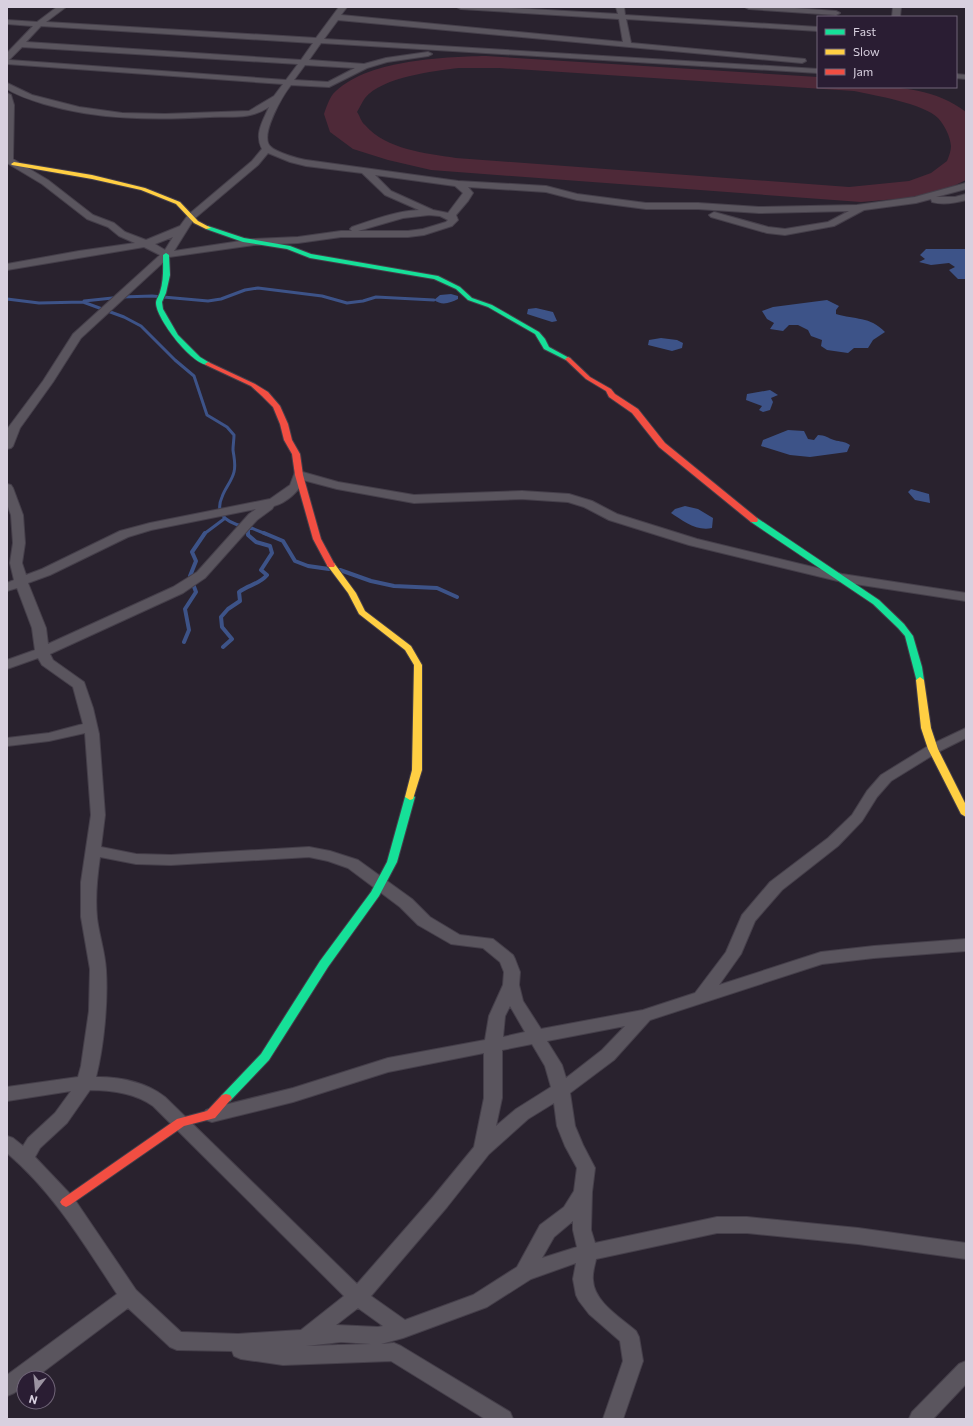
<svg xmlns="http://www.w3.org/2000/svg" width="973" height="1426" font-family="Commissioner,sans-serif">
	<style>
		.green { fill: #4e2938; fill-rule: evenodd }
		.water { fill: #3d5388 }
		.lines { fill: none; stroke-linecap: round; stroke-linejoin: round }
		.stream-far1 { stroke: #3d5388; stroke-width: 3 }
		.stream { stroke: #3d5388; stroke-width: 4 }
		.street-casing { stroke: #453f4a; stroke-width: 2 }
		.fast-casing { stroke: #453f4a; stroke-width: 2 }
		.slow-casing { stroke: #453f4a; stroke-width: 2 }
		.jam-casing { stroke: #453f4a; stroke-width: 2 }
		.street { fill: #5a555e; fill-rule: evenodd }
		.fast { fill: #16e098; fill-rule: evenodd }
		.slow { fill: #ffcf43; fill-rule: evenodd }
		.jam { fill: #f24e42; fill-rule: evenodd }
	</style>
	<rect width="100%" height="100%" fill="#29222e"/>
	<path class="green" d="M486 56 818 77V87C867 87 924 80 966 112V180L945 190 908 198 861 202 431 170 388 160 353 149 330 132 324 114C326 108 329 99 333 94 365 60 441 57 486 56ZM459 68H499L854 91C873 95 925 104 938 118 945 126 950 136 951 146 951 151 949 156 947 161L931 173 909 181 849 187 456 158C425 153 387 150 365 125 361 122 360 116 357 112 360 107 362 102 365 98 382 77 434 71 459 68Z"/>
	<path class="water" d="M926 249H966V279H958L949 270 955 267 949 263 931 265 919 262 925 259 920 255Z
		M451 294 458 296V299C450 303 442 306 434 300L440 295Z
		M827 300 839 306 836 310V314C855 320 870 316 885 332L873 340 868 348H854L848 353 827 350 821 346 822 340 811 336 808 330 798 325H789L783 331 770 329 774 323 767 319 762 311 773 307Z
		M536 308 553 312 557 321 552 322 527 314 528 309Z
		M661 338 677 340 683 343 682 348 672 351 648 345 649 340Z
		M770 390 778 395 771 398 773 402 770 410 763 412 759 410 762 406 746 400 747 394Z
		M788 430 804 431 808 439 814 440 818 435C825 435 828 438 834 440 841 442 844 441 850 445L847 452 810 457 790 455 761 446 763 440Z
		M911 489 929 494 930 503 915 500 908 492Z
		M685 506 698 509 713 518 712 528C697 532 682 520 671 513L675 509Z"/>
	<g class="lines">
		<path class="stream-far1" d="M7 299 39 303 83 302 124 317 141 326 175 360 194 376 207 415 227 427 234 435C234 440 233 445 233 450 234 458 236 464 234 472 232 481 225 488 222 497 213 517 232 525 249 527L248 534
			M84 301 122 297 152 296 208 301 221 299 245 290 258 288 322 296 347 303 363 301 376 297 434 300
			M249 527 266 534
			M204 534 224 519"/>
		<path class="stream" d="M264 533 283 541 295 561 308 566 329 569
			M340 570 371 581 394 586 437 588 457 597
			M184 642 189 630 185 609 196 592 190 576 196 561 192 552 205 533
			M223 647 232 639 222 627 221 617 228 609 240 601 239 592C248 585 260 584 267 575L261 570 272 553 270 546 256 542 248 535V533"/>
		<g class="street-casing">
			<path id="street" d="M57 7H66L46 22 316 38 339 7H347L341 15 623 42 619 19 461 9 457 7H497L618 14 616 7H624L625 15 818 27V31L626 19 631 43 805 59 806 61 802 63 338 20 324 39 818 69V73L321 43 309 60 364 64 386 58 428 52 432 54 428 56 387 62 367 68 329 87 291 85C283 95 258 137 271 147 276 152 298 159 306 160L458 181 546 186 577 194 646 203H698L759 207 857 205 915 197 966 183V189L936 197H955L966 194V200C955 203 943 205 932 202L931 199 916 203 864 210 834 226 785 235 767 233 711 217 709 215 714 212 768 227 785 229 828 222 849 211 759 213 698 209H646L577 200 546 192 468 187 473 193 468 201 456 215 458 220 452 226 424 235 408 237H341L298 243 254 245 169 257 81 338 53 382 20 428 13 446 11 448 7 449 8 428 43 381 73 334 160 255 144 247 7 270V264L79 251 135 243 119 236 108 227 87 219 42 184 7 163V93L11 95 14 105 13 159 48 180 93 215 114 223 125 232 146 240 180 226 188 215 252 161 262 149C254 134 263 121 269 107 250 120 231 116 210 117 154 120 98 120 44 104 31 100 18 96 7 89V83L32 95 79 107 122 113 165 114 249 111 274 96 283 84 7 64V53L33 26 7 24V20L37 22ZM41 26 313 43 301 60 26 42ZM22 47 298 64 286 80 9 60ZM305 65 355 68 328 82 294 80ZM268 153 290 162 306 166 362 173 385 195 419 210C396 211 373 220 352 227L350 229 352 231H341L298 237 254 239 174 251 194 219 258 165ZM375 175 455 186 463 193 448 213 433 210 391 191ZM429 215 440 216 448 220 446 222 423 229 408 231H358L403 218ZM173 237 165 250 155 244Z
				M745 7H781L836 11 840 13 836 15 749 9Z
				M893 7H901L900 17H892Z
				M956 74 966 75V79L956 78Z
				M299 471 338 482 414 495 522 491 569 494 592 501 617 514 697 539 842 574 966 593V601L842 582 689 545 609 520 584 507 568 502 522 499 414 503 337 489 303 480C300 491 286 503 274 506L272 509 257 520 205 578 183 593 50 654 53 660 84 682 93 708 99 734 105 815 101 847 136 854 171 855 309 847 330 851 358 860 412 899 430 917 460 935 493 939 513 955 515 959 520 972 519 985 523 1001 541 1029 643 1010 695 993 726 952 742 915 770 882 828 838 852 815 867 791 881 775 928 746 966 728V738L938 752 891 781 877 797 862 821 838 846 782 890 755 921 741 954 719 985 821 952 874 946 966 939V951L874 958 822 964 650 1020 614 1060 570 1093 575 1126 583 1145 595 1168 592 1192 591 1230 595 1243 717 1217H747L858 1228 966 1243V1259L858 1244 747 1233H717L596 1259C595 1265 592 1273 593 1280 594 1302 620 1317 636 1331L639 1337 643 1361 623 1419H603L623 1361 620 1341 589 1314 579 1301 576 1295 573 1279 576 1263 531 1279 487 1307 403 1338 381 1344 394 1343 401 1346 510 1412 513 1419H485L391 1361 283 1365 241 1359 234 1356 232 1351 177 1350 170 1347 128 1308 35 1378H24V1386L14 1393 7 1396V1375L117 1294C84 1244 54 1193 7 1153V1136L13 1138 23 1146 28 1138 55 1113 71 1091 7 1101V1087L78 1077 81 1066 89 1011 90 969 81 917V882L91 815 85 733 49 741 7 746V738L49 733 83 724 73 687 42 665 38 658 7 669V660L35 650 32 628 17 588 7 591V583L14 580 10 563 13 543 11 515 7 504V484L11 485 13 488 23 515 25 543 22 563 26 575 42 569 120 531 150 523 270 499 290 485 295 472ZM256 509 249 514 197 572 173 587 48 644 46 628 28 583 50 575 128 537 151 530ZM100 857 136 864 171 865 309 857 328 861 348 868 400 907 418 925 451 944 483 948 500 962 504 972 503 985 489 1016 485 1040 388 1058 293 1088 212 1108 206 1110 203 1115 206 1120 212 1122 293 1102 388 1072 484 1053V1098L474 1147 433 1197 357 1284 165 1097C146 1082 119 1077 96 1077 104 1046 108 1001 106 970 105 952 99 935 97 918 95 898 97 877 100 857ZM510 1006 525 1032 503 1037 505 1016ZM625 1026 602 1050 566 1078 562 1065 547 1041ZM532 1044 545 1066 551 1087 516 1109 496 1126 502 1098V1050ZM90 1090C112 1090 135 1093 153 1106L344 1296 301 1330 238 1334 181 1332 136 1290 73 1197 35 1157 40 1148 67 1123ZM554 1103 557 1126 565 1146 577 1168 574 1191 564 1207 540 1225 517 1267 473 1295 405 1320 371 1296 447 1207 489 1154 528 1119ZM573 1221V1230L577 1247 542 1258 554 1237ZM358 1308 383 1326 378 1327 336 1325ZM341 1342 371 1344 306 1346Z
				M966 1361V1384L933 1419H909L912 1412 959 1364Z"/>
		</g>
		<g class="fast-casing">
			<path id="fast" d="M208 226 244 238 290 246 311 254 438 276 460 287 472 298 492 305 539 332 545 339 549 347 571 359 570 360H566L544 349 535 334 488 307 468 300 456 289 434 279 310 258 287 249 243 242 206 229V227Z
				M166 253 169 255 170 275 166 293 162 302 163 309 178 335 200 357 210 363V365C194 368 156 319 156 303 156 299 159 296 160 292 164 279 163 268 163 255Z
				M751 518H757L879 600 904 624 913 636 922 667 924 680 923 682H917L905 636 898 628 873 604 751 522 750 520Z
				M410 794 415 797 397 862 379 896 328 967 269 1060 230 1101 226 1102 222 1101 220 1098 222 1095 261 1054 320 961 371 892 387 862 405 797Z"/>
		</g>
		<g class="slow-casing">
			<path id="slow" d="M14 162 92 175 145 188 180 202 198 221 211 228 206 229 194 223 176 204 141 190 92 179 12 165 11 164Z
				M328 563H334L356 593 365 611 411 646 422 665V770L413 799 410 800 405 797 412 770 414 665 405 650 359 614 348 593 327 565Z
				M920 677 924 680 931 728 938 749 966 805V817L961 814 928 749 921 728 916 680Z"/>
		</g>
		<g class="jam-casing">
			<path id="jam" d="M568 357 570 358 590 377 611 389 615 394 638 409 665 443 757 518 758 520 757 522H751L659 447 632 413 609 397 606 391 586 379 566 360 565 359Z
				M208 362 255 384 268 392 280 406 288 424 292 440 300 454 303 475 321 539 335 565 334 567H328L313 539 295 475 292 454 284 440 280 424 273 407 262 396 251 386 206 365 205 364Z
				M226 1094 230 1095 232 1098 215 1118 184 1126 70 1205 66 1207 62 1205 60 1202 62 1199 177 1119 207 1111 222 1095Z"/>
		</g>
		<use href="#street" class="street"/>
		<use href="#fast" class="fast"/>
		<use href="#slow" class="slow"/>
		<use href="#jam" class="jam"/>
	</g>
	<rect width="973" height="1426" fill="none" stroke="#d8d0df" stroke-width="16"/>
	<rect x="817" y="16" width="140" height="72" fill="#2a1d33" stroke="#706578"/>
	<rect x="825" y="29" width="20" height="6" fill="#16e098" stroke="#706578"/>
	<text x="853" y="36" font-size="12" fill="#d8d0df">Fast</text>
	<rect x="825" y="49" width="20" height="6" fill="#ffcf43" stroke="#706578"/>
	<text x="853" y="56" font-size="12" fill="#d8d0df">Slow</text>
	<rect x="825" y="69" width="20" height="6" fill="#f24e42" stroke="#706578"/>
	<text x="853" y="76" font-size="12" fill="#d8d0df">Jam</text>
	<g transform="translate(36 1390) rotate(196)"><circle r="19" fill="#2a1d33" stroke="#706578"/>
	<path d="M0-3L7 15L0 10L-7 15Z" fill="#9b93a1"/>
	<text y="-6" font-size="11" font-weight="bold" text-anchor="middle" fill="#d8d0df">N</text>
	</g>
</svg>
